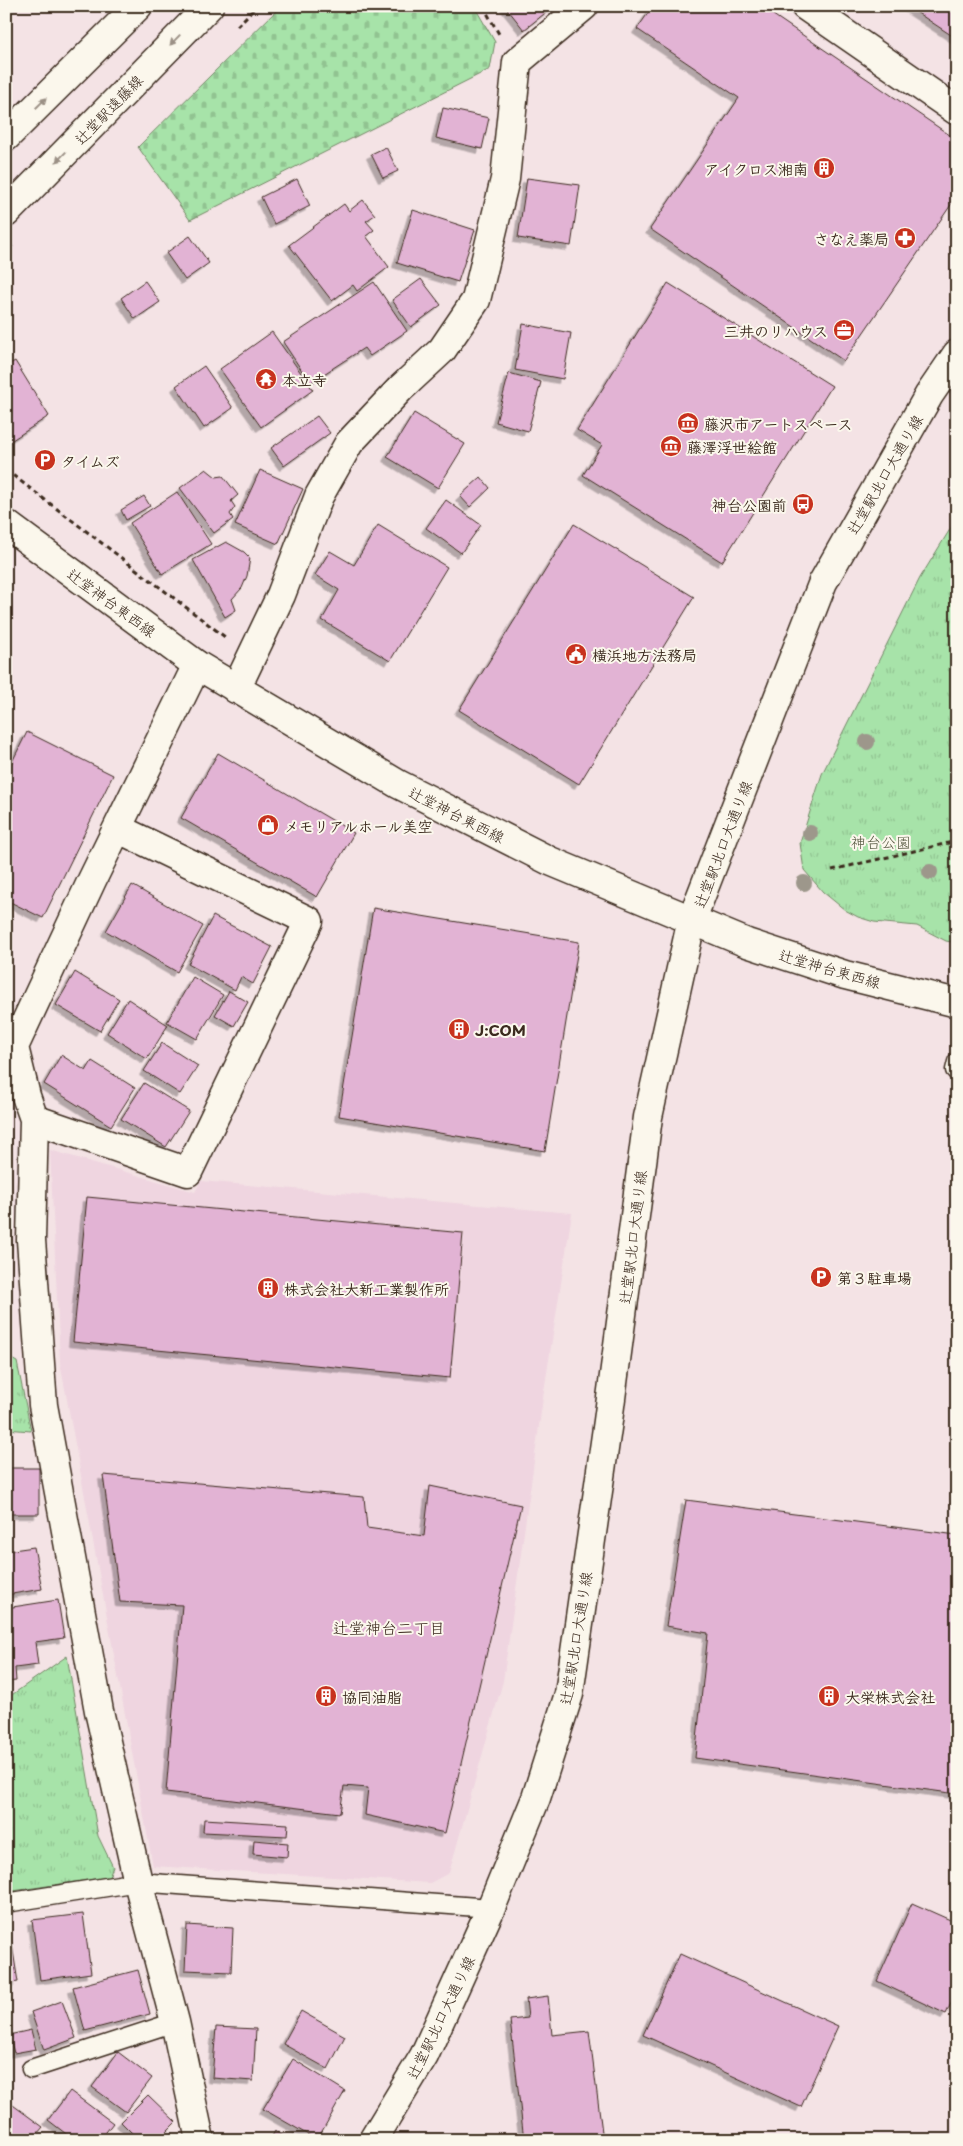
<svg xmlns="http://www.w3.org/2000/svg" width="963" height="2146" font-family="'Playpen Sans','Klee One',sans-serif">
	<style>
		.built { fill: #efd5e0 }
		.grass { fill: url(#grass-tufts); stroke: #718664 }
		.cemetery { fill: url(#cemetery-stones); stroke: #718664 }
		.building { fill: #e2b3d4; stroke: #3b2a1e; filter: url(#shadow) }
		.lines { fill: none; stroke-linecap: round; stroke-linejoin: round }
		.service-casing { stroke: #3b2a1e; stroke-width: 21 }
		.minor-casing { stroke: #3b2a1e; stroke-width: 31 }
		.tertiary-casing { stroke: #3b2a1e; stroke-width: 31 }
		.path { stroke: #3b2a1e; stroke-width: 3; stroke-dasharray: 5 4; stroke-linecap: butt }
		.service { stroke: #fbf7ec; stroke-width: 18 }
		.minor { stroke: #fbf7ec; stroke-width: 28 }
		.tertiary { stroke: #fbf7ec; stroke-width: 28 }
		.tree { fill: #9d978b }
		.oneway { fill: #9b9085 }
		.labels { text-anchor: middle; dominant-baseline: central; stroke-width: 4; stroke-linejoin: round; paint-order: stroke }
		.street-label { font-size: 15px; fill: #3b2a1e; stroke: #fbf7ec }
		.poi-label { font-size: 15px; font-weight: bold; fill: #3b2a1e; stroke: #fbf7ec; text-anchor: start }
		.park-label { font-size: 15px; fill: #565841; stroke: #fbf7ec }
		.neighbourhood-label { font-size: 16px; fill: #3b2a1e; stroke: #fbf7ec }
	</style>
	<defs>
		<pattern id="grass-tufts" width="24" height="20" patternUnits="userSpaceOnUse" patternTransform="scale(1.25)"><rect width="24" height="20" fill="#a7e3a9"/><path d="M3 7l-1-3M5 7V3M7 7l1-3M15 17l-1-3M17 17v-4M19 17l1-3" fill="none" stroke="#91c391"/></pattern>
		<pattern id="cemetery-stones" width="16" height="16" patternUnits="userSpaceOnUse" patternTransform="scale(1.25)"><rect width="16" height="16" fill="#a7e3a9"/><path d="M2 7V4a2 2 0 0 1 4 0v3zM10 15v-3a2 2 0 0 1 4 0v3z" fill="#91c391"/></pattern>
		<filter id="shadow"><feDropShadow dx="-4.5" dy="4.5" stdDeviation="0" flood-color="#0004"/></filter>
	</defs>
	<rect width="100%" height="100%" fill="#f4e3e5"/>
	<filter id="ink" filterUnits="userSpaceOnUse"><feTurbulence type="fractalNoise" baseFrequency=".02" numOctaves="2"/><feDisplacementMap in="SourceGraphic" scale="10" xChannelSelector="R" yChannelSelector="G"/><feConvolveMatrix kernelMatrix="1 2 1 2 8 2 1 2 1" color-interpolation-filters="sRGB"/></filter>
	<g filter="url(#ink)">
		<path class="built" d="M50 1150 195 1192 201 1181 572 1213 543 1398 503 1681 449 1873 430 1883 153 1866 60 1362Z"/>
		<path class="grass" d="M957 518V943L946 941 917 926 874 922 858 917 845 910 823 892 804 870 800 843 822 774 920 578Z
			M6 1356 17 1362 31 1431 6 1429Z
			M67 1656 98 1836 113 1867 109 1877 6 1892V1699Z"/>
		<path class="cemetery" d="M281 6H474L495 42 490 69 190 220 138 147Z"/>
		<path class="building" d="M505 6H554L524 30Z
			M653 6H760L957 140V196L844 361 650 229 739 98 637 29Z
			M907 6H957V39Z
			M443 108 489 118 482 149 436 138Z
			M386 147 398 171 383 178 371 154Z
			M527 178 580 185 571 246 518 238Z
			M297 179 310 206 274 224 261 197Z
			M363 200 375 215 366 221 374 230 366 236 389 267 357 291 353 285 332 301 289 245 344 204 349 211Z
			M413 210 475 230 458 282 397 263Z
			M190 236 209 263 185 280 166 253Z
			M421 279 441 305 411 327 392 300Z
			M145 281 160 302 135 319 121 298Z
			M374 282 407 331 370 356 364 348 310 383 283 342Z
			M668 283 832 386 722 562 583 475 602 445 577 430Z
			M523 324 571 333 563 379 515 370Z
			M272 332 313 390 261 427 220 369Z
			M15 361 49 416 6 444V366Z
			M204 366 233 408 204 428 176 386Z
			M509 373 541 382 528 431 496 422Z
			M414 413 465 444 438 488 387 457Z
			M317 416 330 433 284 466 271 448Z
			M206 469 216 477 223 476 238 495 231 501 235 507 230 514 233 519 214 533 180 488Z
			M260 470 303 489 278 544 235 525Z
			M481 477 490 488 470 507 460 496Z
			M177 492 211 544 162 574 130 523Z
			M144 496 150 506 126 520 121 510Z
			M446 500 481 525 461 553 426 528Z
			M574 524 694 597 579 784 459 710Z
			M378 525 447 567 390 661 322 620 339 590 315 575 330 551 354 565Z
			M226 542 244 552 250 558 247 576 242 588 232 599 236 610 225 617 193 560Z
			M27 732 113 775 43 918 6 900V774Z
			M218 753 354 833 317 897 181 818Z
			M132 885 203 926 177 972 106 931Z
			M373 908 579 942 545 1151 339 1116Z
			M213 916 272 947 253 984 241 977 235 990 188 964Z
			M75 972 119 999 100 1031 56 1005Z
			M193 977 223 995 197 1039 167 1022Z
			M229 991 248 1002 234 1026 215 1015Z
			M128 999 168 1025 147 1059 107 1033Z
			M162 1043 198 1066 180 1094 144 1071Z
			M61 1055 86 1071 92 1061 135 1088 111 1126 44 1084Z
			M144 1083 189 1111 166 1147 121 1119Z
			M87 1197 463 1233 450 1378 73 1342Z
			M6 1468H39V1514H6Z
			M103 1475 364 1497 367 1528 424 1536 430 1486 521 1505 445 1833 365 1815 368 1788 344 1786 340 1813 166 1792 182 1605 120 1602Z
			M686 1500 957 1535V1794L695 1758 708 1633 666 1626Z
			M34 1547 42 1589 6 1595V1551Z
			M58 1600 64 1638 35 1642 38 1665 15 1668 16 1681 6 1682V1608Z
			M204 1819 288 1824 287 1836 203 1832Z
			M254 1840 288 1843 287 1857 253 1854Z
			M912 1903 957 1923V1991L946 2014 877 1981Z
			M83 1914 91 1973 40 1980 32 1920Z
			M187 1925 233 1928 231 1972 185 1970Z
			M9 1926 18 1982 6 1984V1927Z
			M680 1954 838 2026 801 2107 643 2035Z
			M138 1970 150 2014 85 2031 73 1987Z
			M548 1996 552 2035 589 2031 603 2140H524L510 2020 528 2018 526 1999Z
			M62 2001 76 2038 44 2050 31 2012Z
			M301 2011 345 2036 328 2069 283 2044Z
			M216 2027 256 2029 253 2081 212 2078Z
			M31 2030 36 2049 14 2053 9 2035Z
			M118 2052 152 2078 126 2112 92 2087Z
			M293 2059 345 2091 317 2140 263 2109Z
			M70 2091 113 2123 100 2140H74L48 2120Z
			M148 2095 176 2122 158 2140H139L121 2122Z
			M6 2100 43 2127 32 2140H6Z
			M275 2131 289 2140H270Z"/>
		<g class="lines">
			<g class="service-casing">
				<path id="service" d="M955 1070 957 1062
					M6 1903 138 1882 491 1908
					M31 2069 175 2022"/>
			</g>
			<g class="minor-casing">
				<path id="minor" d="M197 665 92 880 14 1047 26 1096 34 1119 31 1240 43 1405 99 1711 138 1882 175 2022 200 2140
					M236 689 281 595 319 496 349 443 400 389 442 350 476 300 505 179 517 62 584 6
					M34 1119 188 1172 309 921 119 829"/>
			</g>
			<g class="tertiary-casing">
				<path id="tertiary" d="M805 6 957 111
					M6 137 138 6
					M6 213 209 6
					M6 524 197 665 398 784 550 861 747 943 845 975 957 1003
					M373 2140 424 2056 491 1908 536 1798 569 1694 608 1421 648 1117 692 919 823 582 929 395 957 354"/>
			</g>
			<path class="path" d="M483 6 499 34
				M237 26 257 6
				M6 252 13 246
				M6 470 225 637
				M832 870 957 841"/>
			<use href="#service" class="service"/>
			<use href="#minor" class="minor"/>
			<use href="#tertiary" class="tertiary"/>
		</g>
		<g class="tree">
			<circle cx="867" cy="742" r="8"/>
			<circle cx="810" cy="833" r="8"/>
			<circle cx="930" cy="872" r="8"/>
			<circle cx="804" cy="883" r="8"/>
		</g>
		<defs><path id="oneway-solid" d="M-6-.8H1V-3.2L6.5 0L1 3.2V.8H-6Z" transform="scale(1.25)"/></defs>
		<g class="oneway">
			<use href="#oneway-solid" transform="translate(175 40) rotate(134)"/>
			<use href="#oneway-solid" transform="translate(41 103) rotate(-45)"/>
			<use href="#oneway-solid" transform="translate(61 157) rotate(134)"/>
		</g>
	</g>
	<defs>
		<g id="building-disc" transform="scale(1.125)"><circle r="9.5" fill="#c8321e" stroke="#fbf7ec"/><path d="M-4-6H4V6H1V3H-1V6H-4ZM-2.5-4.3h1.7v1.8h-1.7ZM.8-4.3h1.7v1.8H.8ZM-2.5-1h1.7V.8h-1.7ZM.8-1h1.7V.8H.8Z" fill="#fff"/></g>
		<g id="pharmacy-disc" transform="scale(1.125)"><circle r="9.5" fill="#c8321e" stroke="#fbf7ec"/><path d="M-2-6h4v4h4v4h-4v4h-4v-4h-4v-4h4Z" fill="#fff"/></g>
		<g id="office-disc" transform="scale(1.125)"><circle r="9.5" fill="#c8321e" stroke="#fbf7ec"/><path d="M-6-3h4V-5.5h4V-3h4V5H-6ZM-1-4.5V-3h2v-1.5ZM-6 0V1H6V0Z" fill="#fff"/></g>
		<g id="temple-disc" transform="scale(1.125)"><circle r="9.5" fill="#c8321e" stroke="#fbf7ec"/><path d="M0-6L5-2H3V0L6.5 2.5H4V6H1.5V3h-3V6H-4V2.5H-6.5L-3 0V-2H-5Z" fill="#fff"/></g>
		<g id="museum-disc" transform="scale(1.125)"><circle r="9.5" fill="#c8321e" stroke="#fbf7ec"/><path d="M0-6L6-3V-2H-6V-3ZM-5-1h2V3h-2ZM-1-1h2V3h-2ZM3-1h2V3H3ZM-6 4H6V6H-6Z" fill="#fff"/></g>
		<g id="parking-disc" transform="scale(1.125)"><circle r="9.5" fill="#c8321e" stroke="#fbf7ec"/><path d="M-3.5-5.5H1a3.5 3.5 0 0 1 0 7H-1V5.5H-3.5ZM-1-3.4V-.6H.8a1.4 1.4 0 0 0 0-2.8Z" fill="#fff"/></g>
		<g id="bus-disc" transform="scale(1.125)"><circle r="9.5" fill="#c8321e" stroke="#fbf7ec"/><path d="M-5-6H5V4H4V6H2V4H-2V6H-4V4H-5ZM-3.5-4V0h7V-4ZM-3.5 1.2v1.5H-2V1.2ZM2 1.2v1.5H3.5V1.2Z" fill="#fff"/></g>
		<g id="civic-disc" transform="scale(1.125)"><circle r="9.5" fill="#c8321e" stroke="#fbf7ec"/><path d="M-.6-6.5H3V-4.5H.6V-3L4-1V1h2V6H-6V1h2V-1L-.6-3ZM-1.2 2.5V6h2.4V2.5Z" fill="#fff"/></g>
		<g id="shop-disc" transform="scale(1.125)"><circle r="9.5" fill="#c8321e" stroke="#fbf7ec"/><path d="M-5-2.5h2.3a2.7 3.5 0 0 1 5.4 0H5L5.5 6h-11ZM-1.5-2.5h3a1.5 2.3 0 0 0-3 0Z" fill="#fff"/></g>
	</defs>
	<g fill-rule="evenodd">
		<use href="#building-disc" x="824" y="168"/>
		<use href="#pharmacy-disc" x="905" y="238"/>
		<use href="#office-disc" x="844" y="330"/>
		<use href="#temple-disc" x="266" y="379"/>
		<use href="#museum-disc" x="688" y="423"/>
		<use href="#museum-disc" x="671" y="446"/>
		<use href="#parking-disc" x="45" y="460"/>
		<use href="#bus-disc" x="803" y="504"/>
		<use href="#civic-disc" x="576" y="654"/>
		<use href="#shop-disc" x="268" y="825"/>
		<use href="#building-disc" x="459" y="1029"/>
		<use href="#parking-disc" x="821" y="1277"/>
		<use href="#building-disc" x="268" y="1288"/>
		<use href="#building-disc" x="326" y="1696"/>
		<use href="#building-disc" x="829" y="1696"/>
	</g>
	<g class="labels">
		<g class="street-label">
			<text transform="translate(108 109) rotate(-46)">辻堂駅遠藤線</text>
			<text transform="translate(884 474) rotate(-60)">辻堂駅北口大通り線</text>
			<text transform="translate(112 602) rotate(36)">辻堂神台東西線</text>
			<text transform="translate(457 814) rotate(27)">辻堂神台東西線</text>
			<text transform="translate(722 844) rotate(-69)">辻堂駅北口大通り線</text>
			<text transform="translate(830 968) rotate(16)">辻堂神台東西線</text>
			<text transform="translate(632 1237) rotate(-83)">辻堂駅北口大通り線</text>
			<text transform="translate(575 1638) rotate(-81)">辻堂駅北口大通り線</text>
			<text transform="translate(440 2017) rotate(-64)">辻堂駅北口大通り線</text>
		</g>
		<g class="poi-label">
			<text x="808" y="168" text-anchor="end">アイクロス湘南</text>
			<text x="889" y="238" text-anchor="end">さなえ薬局</text>
			<text x="828" y="330" text-anchor="end">三井のリハウス</text>
			<text x="282" y="379">本立寺</text>
			<text x="704" y="423">藤沢市アートスペース</text>
			<text x="687" y="446">藤澤浮世絵館</text>
			<text x="61" y="460">タイムズ</text>
			<text x="787" y="504" text-anchor="end">神台公園前</text>
			<text x="592" y="654">横浜地方法務局</text>
			<text x="284" y="825">メモリアルホール美空</text>
			<text x="475" y="1029">J:COM</text>
			<text x="837" y="1277">第３駐車場</text>
			<text x="284" y="1288">株式会社大新工業製作所</text>
			<text x="342" y="1696">協同油脂</text>
			<text x="845" y="1696">大栄株式会社</text>
		</g>
		<g class="park-label">
			<text x="881" y="841">神台公園</text>
		</g>
		<g class="neighbourhood-label">
			<text x="389" y="1627">辻堂神台二丁目</text>
		</g>
	</g>
	<rect width="963" height="2146" fill="none" stroke="#fbf7ec" stroke-width="25"/>
	<rect x="12" y="12" width="938" height="2121" fill="none" stroke="#3b2a1e" stroke-width="2" filter="url(#ink)"/>
</svg>
